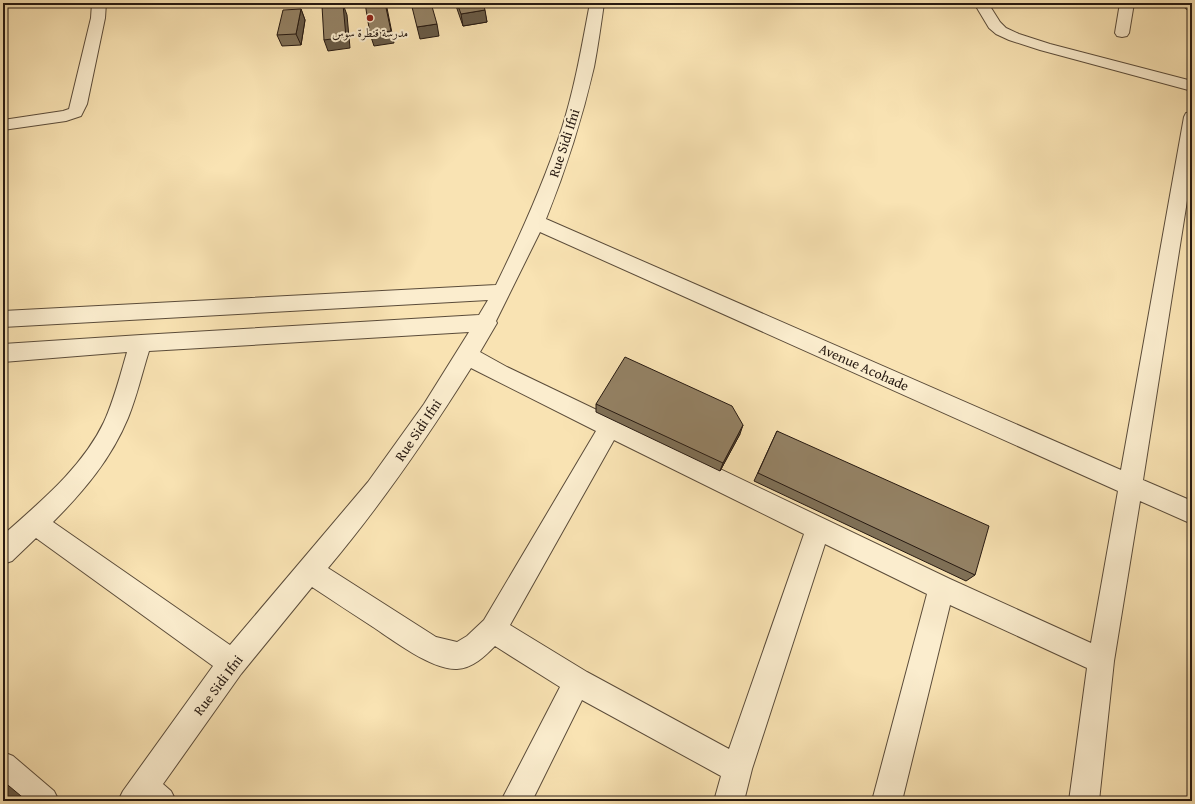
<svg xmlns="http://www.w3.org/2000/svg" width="1195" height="804" font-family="'Gentium Book Plus',Amiri,serif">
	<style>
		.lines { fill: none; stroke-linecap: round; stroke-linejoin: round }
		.minor-casing { stroke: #5b4c3a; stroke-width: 2 }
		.minor { fill: #fbedce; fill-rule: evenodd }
		.wall { fill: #7f7057; stroke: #261911 }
		.shaded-wall { fill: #685b47; stroke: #261911 }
		.building { fill: #948265; stroke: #261911 }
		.poi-dot { fill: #8f2418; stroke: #fbedce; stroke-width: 1.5 }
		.labels { text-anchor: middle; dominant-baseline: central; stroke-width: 4; stroke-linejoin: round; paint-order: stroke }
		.far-poi-label { font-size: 12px; fill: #261911; stroke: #fbedce }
		.street-label { font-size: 14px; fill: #261911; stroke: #fbedce }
	</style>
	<rect width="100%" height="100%" fill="#f9e3b3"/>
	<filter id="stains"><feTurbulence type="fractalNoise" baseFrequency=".005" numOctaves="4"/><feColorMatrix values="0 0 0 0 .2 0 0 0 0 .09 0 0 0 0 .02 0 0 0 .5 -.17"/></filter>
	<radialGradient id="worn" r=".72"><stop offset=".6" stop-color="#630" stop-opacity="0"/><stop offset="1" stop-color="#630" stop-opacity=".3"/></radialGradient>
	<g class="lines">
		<g class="minor-casing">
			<path id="minor" d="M92 3H106L105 18 87 104 81 116 66 121 3 130V120L63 111 69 109 91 18Z
				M590 3H604C601 24 598 46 594 67 582 119 566 169 546 219L1121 470 1184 117 1186 113 1192 112V169L1143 480 1192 501V524L1140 501 1114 661 1099 801H1069L1087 668 950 605 902 801H872L927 594 825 544 752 769 744 801H714L721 776 582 700 532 801H501L560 687 495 646C485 656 473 668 457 669 432 670 394 641 373 627 353 614 333 601 312 587L241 674 163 784 171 791 176 801H118L123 791 213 666 36 538 12 561 3 564V535C40 502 82 468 104 422 114 400 120 376 127 352L3 362V344L141 335 479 315 488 300 3 327V311L496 285C521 234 544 182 562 128 575 87 582 45 590 3ZM540 232 1118 491 1091 643 950 579 507 367 480 352 497 323 496 321ZM469 332 424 404 368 482 230 645 53 522C84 491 111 459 128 418 137 396 142 373 149 351ZM471 368 596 431 484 620 467 636 457 642 436 637 328 568C381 505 427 438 471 368ZM614 440 804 534 729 749 587 672 510 625Z
				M974 3H988L1000 22 1006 28 1019 34 1050 44 1192 81V91L1040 50 1009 40 996 34 989 28Z
				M1120 3H1134L1129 33 1127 36 1122 37 1117 36 1115 33Z
				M1181 3H1192V10L1187 9Z
				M3 752 13 756 54 791 59 801H21L3 785Z"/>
		</g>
		<use href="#minor" class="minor"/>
	</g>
	<path class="wall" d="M455 3H483L487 22 463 26Z
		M301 9 305 20 301 45 282 46 277 35Z
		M596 404 740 434 720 471 596 412Z
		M777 431 975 575 966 581 754 481Z"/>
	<path class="shaded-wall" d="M385 3H386L394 43 374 46 370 34Z
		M343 4 347 15 350 48 328 51 324 40Z
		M301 9 305 20 301 45 296 34Z
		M485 10 487 22 463 26 461 14Z
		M437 24 439 36 420 39 417 27Z
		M743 425 740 434 720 471 723 463Z
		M3 781 27 801H11L3 794Z"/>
	<path class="building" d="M365 3H385L391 31 370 34Z
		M411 3H431L437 24 417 27Z
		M457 3H483L485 10 461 14Z
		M343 4 346 37 324 40 322 6Z
		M301 9 296 34 277 35 283 10Z
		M625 357 732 406 743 425 723 463 596 404Z
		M777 431 989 526 975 575 758 473Z
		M3 794 11 801H3Z"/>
	<circle class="poi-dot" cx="370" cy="18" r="4"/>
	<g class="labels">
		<g class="far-poi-label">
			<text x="370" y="32">مدرسة قنطرة سوس</text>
		</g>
		<g class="street-label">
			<text transform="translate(564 143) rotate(-72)">Rue Sidi Ifni</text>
			<text transform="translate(864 367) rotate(24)">Avenue Acohade</text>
			<text transform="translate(418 430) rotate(-56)">Rue Sidi Ifni</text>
			<text transform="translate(218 685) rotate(-53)">Rue Sidi Ifni</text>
		</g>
	</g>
	<rect width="1195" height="804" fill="none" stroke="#f9e3b3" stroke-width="16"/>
	<rect x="4" y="4" width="1187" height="796" fill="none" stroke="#261911" stroke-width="2"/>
	<rect x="8" y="8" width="1179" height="788" fill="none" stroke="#261911"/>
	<rect width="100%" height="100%" filter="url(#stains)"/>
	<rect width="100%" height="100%" fill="url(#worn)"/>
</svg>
